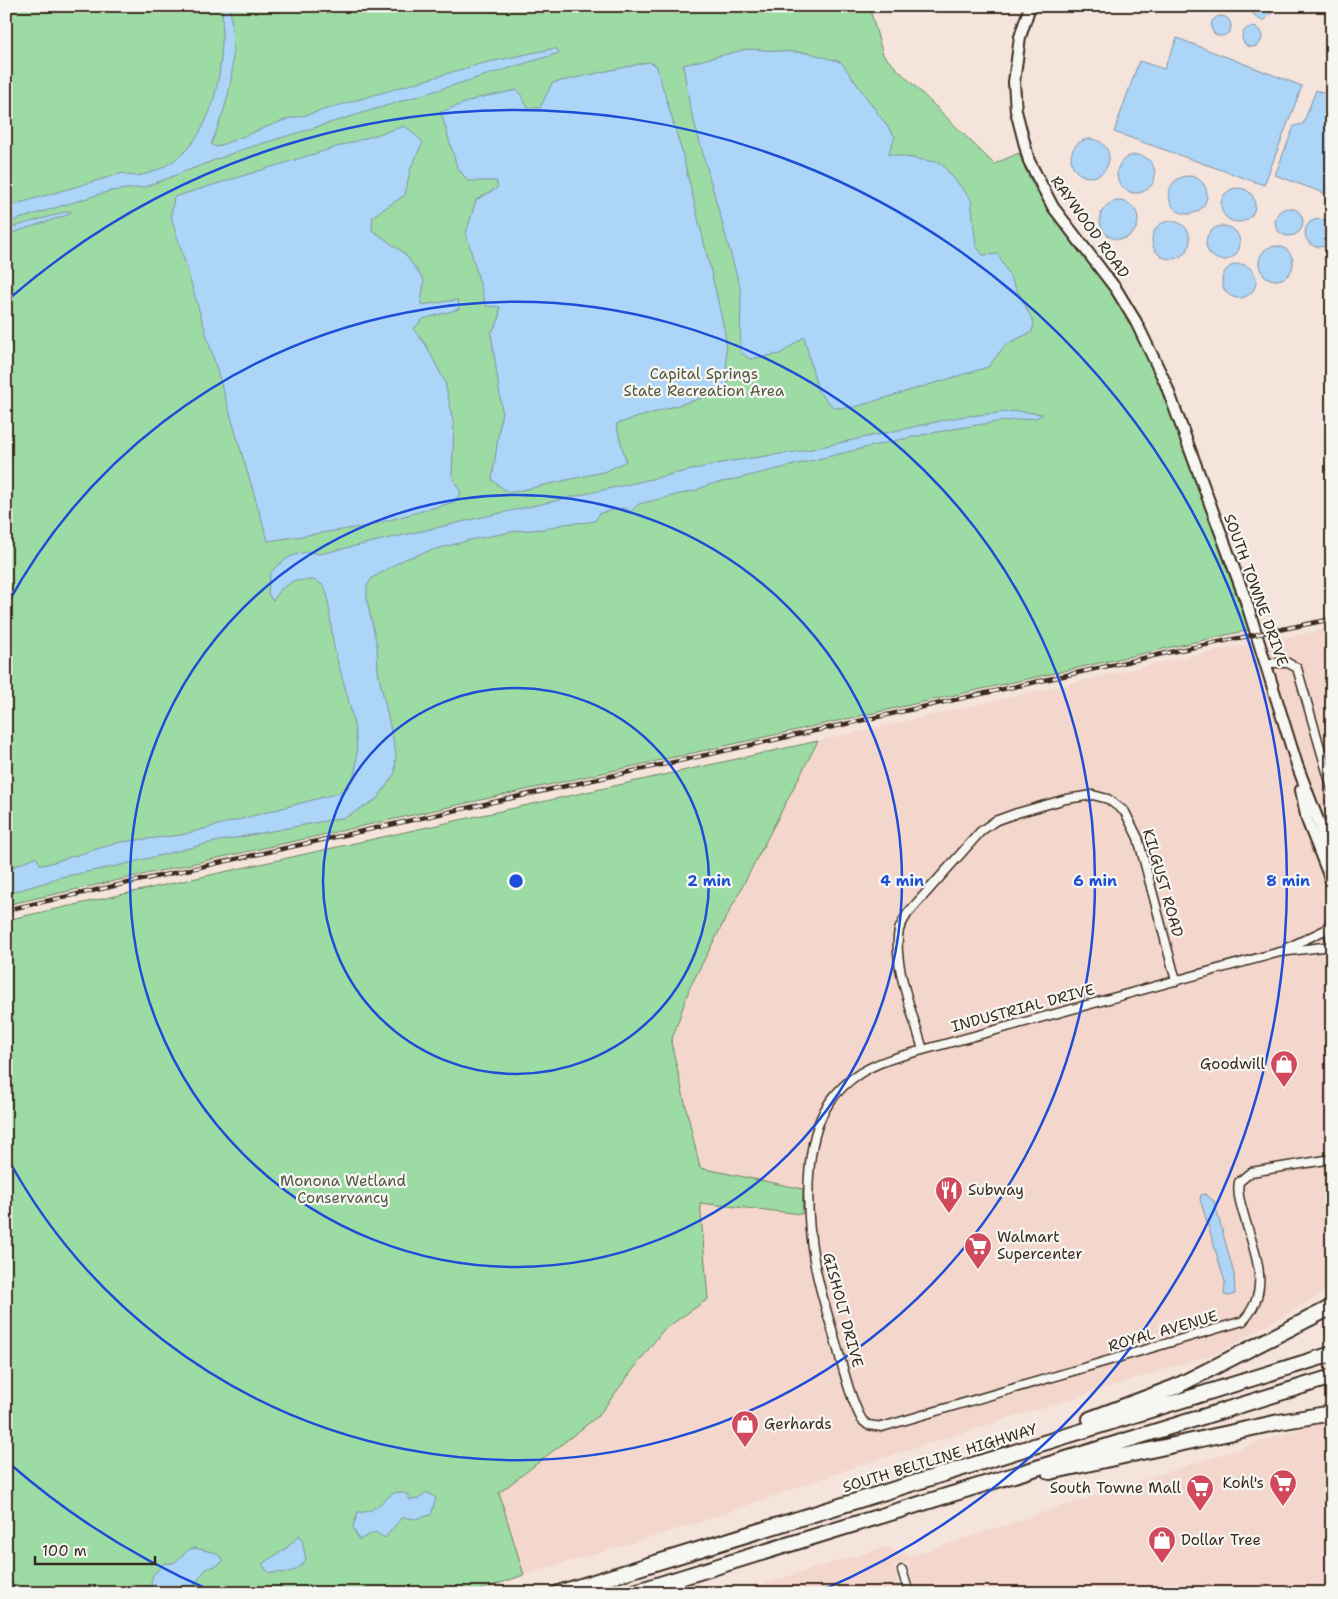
<svg xmlns="http://www.w3.org/2000/svg" width="1338" height="1599" font-family="'Shantell Sans',sans-serif">
	<style>
		.built { fill: #f3d7cc }
		.green { fill: #9ddba4; stroke: #6c8261 }
		.water { fill: #add5f7; stroke: #7f91a0 }
		.lines { fill: none; stroke-linecap: round; stroke-linejoin: round }
		.street-casing { stroke: #3b2a1e; stroke-width: 11 }
		.secondary-casing { stroke: #3b2a1e; stroke-width: 14 }
		.highway-casing { stroke: #3b2a1e; stroke-width: 18 }
		.street { stroke: #f6f6f2; stroke-width: 8 }
		.secondary { stroke: #f6f6f2; stroke-width: 10 }
		.highway { stroke: #f6f6f2; stroke-width: 14 }
		.rail-casing { stroke: #3b2a1e; stroke-width: 4.5 }
		.rail { stroke: #f6f6f2; stroke-width: 2.5; stroke-dasharray: 8; stroke-linecap: butt }
		.ring { fill: none; stroke: #1d4ed8; stroke-width: 2.5 }
		.labels { text-anchor: middle; dominant-baseline: central; stroke-width: 4.5; stroke-linejoin: round; paint-order: stroke }
		.street-label { font-size: 15px; fill: #3b2a1e; stroke: #f6f6f2 }
		.park-label { font-size: 15px; fill: #545640; stroke: #f6f6f2 }
		.poi-label { font-size: 15px; fill: #3b2a1e; stroke: #f6f6f2; text-anchor: start }
		.centre { fill: #1d4ed8; stroke: #f6f6f2; stroke-width: 2.5 }
		.ring-label { font-size: 15px; text-anchor: middle; font-weight: bold; fill: #1d4ed8; stroke: #f6f6f2; stroke-width: 4.5; stroke-linejoin: round; paint-order: stroke }
	</style>
	<rect width="100%" height="100%" fill="#f4e4dc"/>
	<filter id="ink" filterUnits="userSpaceOnUse"><feTurbulence type="fractalNoise" baseFrequency=".02" numOctaves="2"/><feDisplacementMap in="SourceGraphic" scale="10" xChannelSelector="R" yChannelSelector="G"/><feConvolveMatrix kernelMatrix="1 2 1 2 8 2 1 2 1" color-interpolation-filters="sRGB"/></filter>
	<g filter="url(#ink)">
		<path class="built" d="M1332 628V1288L1220 1352 860 1465 698 1523 524 1575 499 1493 598 1416 663 1330 708 1299 700 1203 802 1214 803 1189 700 1168 671 1042 690 987 818 741 1177 659Z
			M1332 1419V1593H915L908 1562 893 1566 901 1593H733L885 1547 911 1556 1296 1430 1304 1424Z"/>
		<path class="green" d="M6 6H869L883 55 994 164 1019 153C1038 209 1080 247 1113 294 1136 327 1152 365 1167 403L1249 630 6 905Z
			M818 741 690 987 671 1042 700 1168 803 1189 802 1214 700 1203 708 1299 663 1330 598 1416 499 1493 524 1575 471 1593H6V920Z"/>
		<path class="water" d="M222 6H230C236 65 234 89 211 144L216 147 287 119 306 115 480 64 551 49H557L559 53 238 151 145 187 110 191 6 223V207L123 173C135 179 148 174 159 169 219 142 224 63 222 6Z
			M1253 6H1272V13L1265 20H1260L1253 14Z
			M1211 26a10 10 0 1 1 20 0a10 10 0 1 1-20 0Z
			M1242 37a10 10 0 1 1 20 0a10 10 0 1 1-20 0Z
			M1177 38 1302 86 1264 185 1114 132 1139 61 1164 69Z
			M747 49 809 53 841 62 895 137 888 154 941 163 971 199 976 246 983 255 998 254 1034 323 1032 332 1006 344 988 367 855 407 834 408 818 391 804 337 780 354 750 359 740 352 741 291 690 107 683 65Z
			M649 62 656 65 682 152 716 292 725 333 728 390 616 424 626 461 607 471 509 493 492 480 502 410 491 333 499 320 500 307 486 306 466 233 476 200 497 188V181H468L457 167 441 112 478 98 518 90 528 108H540L552 83Z
			M1316 90 1332 96V196L1275 175 1294 126 1303 124Z
			M405 126 423 142 410 170 405 195 373 216 372 230 404 253 424 280 421 305 458 300 459 309 423 319 413 329 426 345 445 382 454 426 452 476 461 493 454 502 368 526 268 541 171 216 174 197Z
			M1071 158a19 19 0 1 1 38 0a19 19 0 1 1-38 0Z
			M1117 174a19 19 0 1 1 38 0a19 19 0 1 1-38 0Z
			M1169 195a19 19 0 1 1 38 0a19 19 0 1 1-38 0Z
			M1221 205a17 17 0 1 1 34 0a17 17 0 1 1-34 0Z
			M1100 220a19 19 0 1 1 38 0a19 19 0 1 1-38 0Z
			M1275 222a14 14 0 1 1 28 0a14 14 0 1 1-28 0Z
			M69 211 71 212 67 215 6 235V229Z
			M1305 233a14 14 0 1 1 28 0a14 14 0 1 1-28 0Z
			M1152 240a19 19 0 1 1 38 0a19 19 0 1 1-38 0Z
			M1206 243a17 17 0 1 1 34 0a17 17 0 1 1-34 0Z
			M1259 263a17 17 0 1 1 34 0a17 17 0 1 1-34 0Z
			M1222 281a17 17 0 1 1 34 0a17 17 0 1 1-34 0Z
			M1017 411 1043 414 1036 418C925 427 817 462 708 485L697 490 639 504 629 513 628 509 623 508 600 513 595 521 590 522 564 524 544 529 517 531 474 539 429 551 405 559 372 578 367 586V601L377 645 378 672 396 753 395 773 377 799 346 817 214 842 117 866 56 878 47 882 6 894V870L33 858H37L40 864 44 865 120 842 181 835 335 794C339 792 345 790 348 787 370 758 345 690 337 659 331 639 331 615 327 594L324 586 314 580 293 581 281 589 273 601 268 594 270 574C281 559 301 548 320 554L731 461 802 451 959 417Z
			M1205 1194 1214 1201 1234 1274 1235 1294 1229 1296 1224 1295 1225 1282 1200 1199 1201 1195Z
			M397 1492 407 1494 410 1500 419 1499 426 1492 436 1498 431 1515 415 1519 402 1517 385 1538 375 1532 359 1540 353 1527 358 1512C377 1514 381 1498 397 1492Z
			M299 1535 302 1540 306 1560C294 1575 287 1572 269 1573L262 1564 288 1547Z
			M195 1548 216 1553 224 1560 218 1565 206 1569 188 1593 177 1590 173 1593H149L153 1575 164 1563H174L188 1550Z"/>
		<g class="lines">
			<g class="street-casing">
				<path id="street" d="M1267 663H1288L1297 668 1332 789
					M1332 946 1280 952 901 1056C872 1064 847 1077 829 1103 803 1141 806 1215 814 1260 818 1284 826 1309 833 1333 842 1362 848 1394 862 1420L868 1425 882 1427 1243 1321C1274 1288 1253 1250 1243 1212 1240 1202 1237 1192 1239 1182L1251 1172 1332 1159
					M1287 948 1325 930 1330 923
					M923 1050C914 1017 892 963 899 930 901 924 905 918 908 913L981 831 995 821 1017 813 1066 799 1093 795 1108 799 1125 812 1138 838 1176 981
					M902 1570 909 1593"/>
			</g>
			<g class="secondary-casing">
				<path id="secondary" d="M1030 6 1020 37 1014 82 1016 111 1029 161 1053 207 1116 289 1136 322 1165 382 1246 601 1297 765 1332 857
					M1301 790 1307 820 1332 883
					M1332 923 1330 930 1332 940"/>
			</g>
			<g class="highway-casing">
				<path id="highway" d="M1090 1419 1175 1387 1332 1307
					M1050 1472 1279 1422 1332 1413
					M558 1593 1332 1354
					M631 1593 1332 1377"/>
			</g>
			<use href="#street" class="street"/>
			<use href="#secondary" class="secondary"/>
			<use href="#highway" class="highway"/>
			<g class="rail-casing">
				<path id="rail" d="M6 910 1180 650 1332 619"/>
			</g>
			<use href="#rail" class="rail"/>
		</g>
	</g>
	<g class="ring">
		<circle cx="516" cy="881" r="193"/>
		<circle cx="516" cy="881" r="386"/>
		<path d="M7 605A579 579 0 1 1 7 1157"/>
		<path d="M214 1592A772 772 0 0 1 10 1464M10 298A772 772 0 1 1 818 1592"/>
	</g>
	<defs>
		<g id="shop-pin" transform="scale(1.4375)"><path d="M0 17L-7.5 6A9.5 9.5 0 1 1 7.5 6Z" fill="#d1495b" stroke="#f6f6f2"/><path d="M-5-2.5h2.3a2.7 3.5 0 0 1 5.4 0H5L5.5 6h-11ZM-1.5-2.5h3a1.5 2.3 0 0 0-3 0Z" fill="#fff"/></g>
		<g id="restaurant-pin" transform="scale(1.4375)"><path d="M0 17L-7.5 6A9.5 9.5 0 1 1 7.5 6Z" fill="#d1495b" stroke="#f6f6f2"/><path d="M-5-6h1v4h1v-4h1v4h1v-4h1v5L-1.5 .5V6h-2V.5L-5-1ZM5-6V6H3V1.5H1.5Q1.5-4 5-6Z" fill="#fff"/></g>
		<g id="supermarket-pin" transform="scale(1.4375)"><path d="M0 17L-7.5 6A9.5 9.5 0 1 1 7.5 6Z" fill="#d1495b" stroke="#f6f6f2"/><path d="M-6-5.5h2.5l.6 2H6L4.5 2H-2.5L-4.4-4H-6ZM-1.5 3.2a1.3 1.3 0 1 0 .1 0ZM3 3.2a1.3 1.3 0 1 0 .1 0Z" fill="#fff"/></g>
	</defs>
	<g fill-rule="evenodd">
		<use href="#shop-pin" x="1284" y="1064"/>
		<use href="#restaurant-pin" x="949" y="1190"/>
		<use href="#supermarket-pin" x="978" y="1246"/>
		<use href="#shop-pin" x="745" y="1424"/>
		<use href="#supermarket-pin" x="1283" y="1483"/>
		<use href="#supermarket-pin" x="1200" y="1488"/>
		<use href="#shop-pin" x="1162" y="1540"/>
	</g>
	<g class="labels">
		<g class="street-label">
			<text transform="translate(1090 227) rotate(54)">RAYWOOD ROAD</text>
			<text transform="translate(1256 590) rotate(70)">SOUTH TOWNE DRIVE</text>
			<text transform="translate(1163 883) rotate(74)">KILGUST ROAD</text>
			<text transform="translate(1023 1008) rotate(-15)">INDUSTRIAL DRIVE</text>
			<text transform="translate(843 1310) rotate(75)">GISHOLT DRIVE</text>
			<text transform="translate(1163 1331) rotate(-16)">ROYAL AVENUE</text>
			<text transform="translate(940 1458) rotate(-17)">SOUTH BELTLINE HIGHWAY</text>
		</g>
		<g class="park-label">
			<text x="704" y="374">Capital Springs<tspan x="704" dy="17">State Recreation Area</tspan></text>
			<text x="343" y="1181">Monona Wetland<tspan x="343" dy="17">Conservancy</tspan></text>
		</g>
		<g class="poi-label">
			<text x="1265" y="1064" text-anchor="end">Goodwill</text>
			<text x="968" y="1190">Subway</text>
			<text x="997" y="1237">Walmart<tspan x="997" dy="17">Supercenter</tspan></text>
			<text x="764" y="1424">Gerhards</text>
			<text x="1264" y="1483" text-anchor="end">Kohl's</text>
			<text x="1181" y="1488" text-anchor="end">South Towne Mall</text>
			<text x="1181" y="1540">Dollar Tree</text>
		</g>
	</g>
	<circle cx="516" cy="881" r="8" class="centre"/>
	<g class="ring-label">
		<text x="709" y="886">2 min</text>
		<text x="902" y="886">4 min</text>
		<text x="1095" y="886">6 min</text>
		<text x="1288" y="886">8 min</text>
	</g>
	<rect width="1338" height="1599" fill="none" stroke="#f6f6f2" stroke-width="25"/>
	<rect x="12" y="12" width="1313" height="1574" fill="none" stroke="#3b2a1e" stroke-width="2" filter="url(#ink)"/>
	<path d="M35 1556v8h120v-8" fill="none" stroke="#3b2a1e" stroke-width="2.5"/>
	<text x="42" y="1556" font-size="15" fill="#3b2a1e" stroke="#f6f6f2" stroke-width="4" paint-order="stroke">100 m</text>
</svg>
